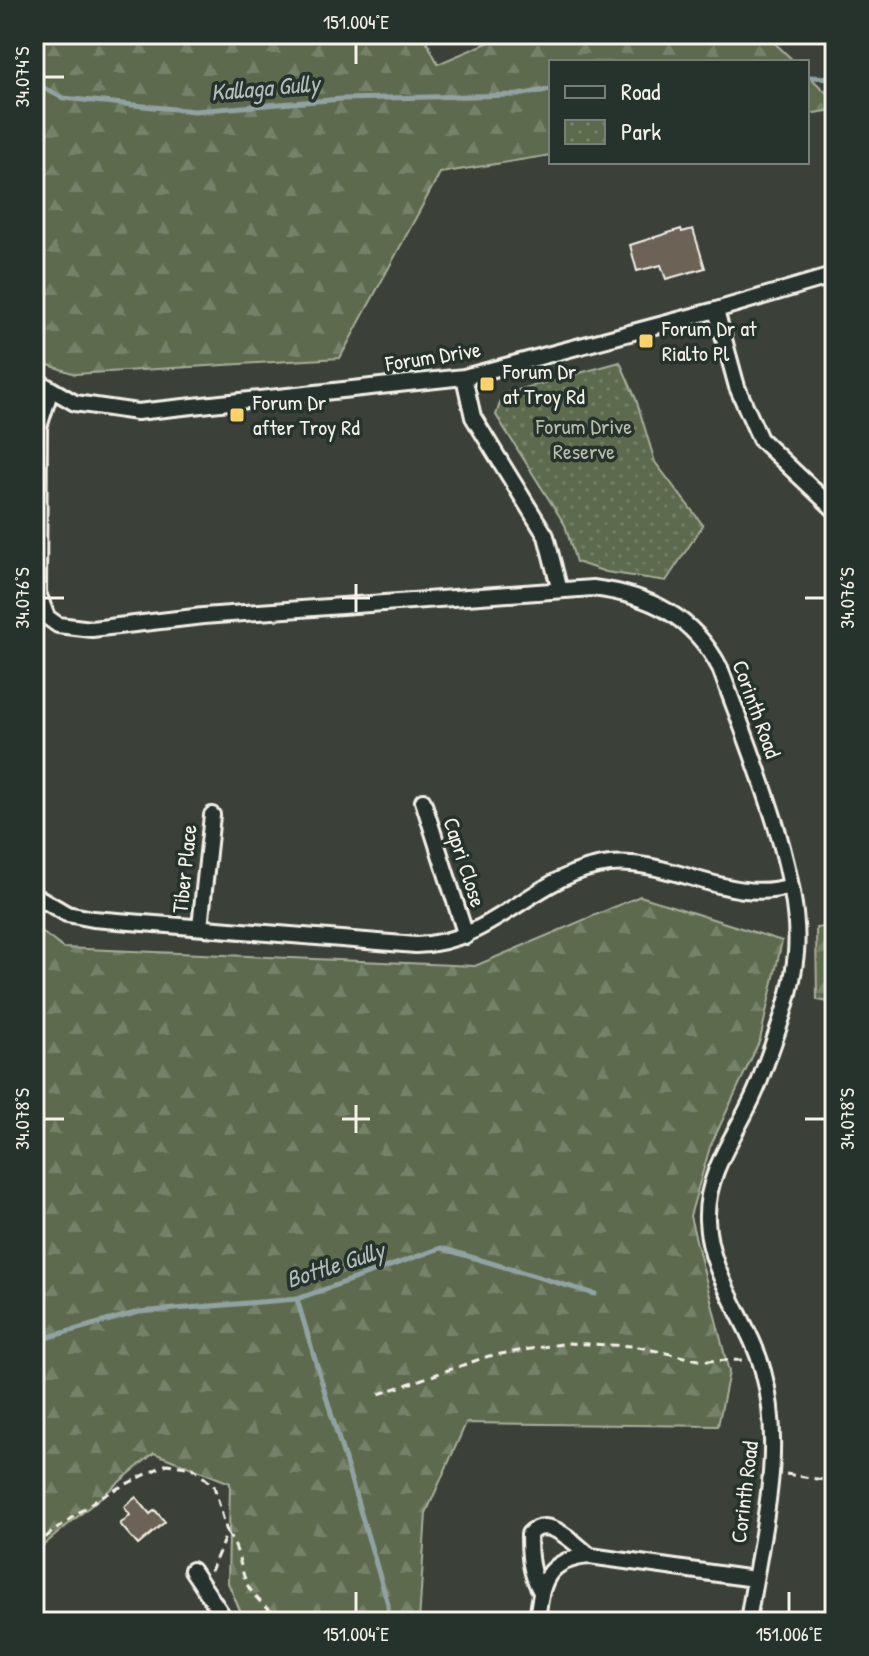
<svg xmlns="http://www.w3.org/2000/svg" width="869" height="1656" font-family="'Patrick Hand',sans-serif">
	<style>
		.forest { fill: url(#forest-firs); stroke: #a8ae9a; stroke-width: 2 }
		.park { fill: url(#park-dots); stroke: #a8ae9a; stroke-width: 2 }
		.lines { fill: none; stroke-linecap: round; stroke-linejoin: round }
		.stream { stroke: #91a2a4; stroke-width: 5 }
		.building { fill: #6c6255; stroke: #f4f1e8; stroke-width: 2 }
		.minor-casing { stroke: #f4f1e8; stroke-width: 20 }
		.path { stroke: #f4f1e8; stroke-width: 3; stroke-dasharray: 8 6; stroke-linecap: butt }
		.minor { stroke: #26332d; stroke-width: 14 }
		.ticks { fill: none; stroke: #f4f1e8; stroke-width: 3 }
		.poi-dot { fill: #ffd166; stroke: #26332d; stroke-width: 3 }
		.labels { text-anchor: middle; dominant-baseline: central; stroke-width: 7; stroke-linejoin: round; paint-order: stroke }
		.poi-label { font-size: 22px; fill: #f4f1e8; stroke: #26332d; text-anchor: start }
		.street-label { font-size: 22px; fill: #f4f1e8; stroke: #26332d }
		.park-label { font-size: 22px; fill: #b8bbaa; stroke: #26332d }
		.water-label { font-size: 24px; font-style: italic; fill: #b2bcba; stroke: #26332d }
		.neatline { fill: none; stroke: #f4f1e8; stroke-width: 3 }
		.ticks-label { font-size: 20px; text-anchor: middle; fill: #f4f1e8 }
	</style>
	<defs>
		<pattern id="forest-firs" width="22" height="20" patternUnits="userSpaceOnUse" patternTransform="scale(2)"><rect width="22" height="20" fill="#5d6b4d"/><path d="M5 1l3.5 6h-7zM16 11l3.5 6h-7z" fill="#758167"/></pattern>
		<pattern id="park-dots" width="8" height="8" patternUnits="userSpaceOnUse" patternTransform="scale(2)"><rect width="8" height="8" fill="#5d6b4d"/><path d="M2 2h.1M6 6h.1" fill="none" stroke="#758167" stroke-width="1.8" stroke-linecap="round"/></pattern>
	</defs>
	<rect width="100%" height="100%" fill="#3b4139"/>
	<filter id="ink" filterUnits="userSpaceOnUse"><feTurbulence type="fractalNoise" baseFrequency=".0125" numOctaves="2"/><feDisplacementMap in="SourceGraphic" scale="16" xChannelSelector="R" yChannelSelector="G"/><feConvolveMatrix kernelMatrix="1 2 1 2 8 2 1 2 1" color-interpolation-filters="sRGB"/></filter>
	<g filter="url(#ink)">
		<path class="forest" d="M34 34H423L438 64 508 34H765L795 62H551V155L440 173 340 358 75 374 34 360Z
			M807 74 835 101V110L807 114Z
			M640 896 782 941 760 1040 710 1147 690 1216 729 1372 718 1426 466 1423 426 1513 419 1622H245L228 1583 230 1483 154 1453 34 1553V926L63 948 475 966Z
			M835 925V1003L817 1000 816 928Z"/>
		<path class="park" d="M620 362 636 399 655 462 703 525 666 581 606 572 576 562 565 525 496 415 503 394Z"/>
		<g class="lines">
			<path class="stream" d="M807 77 835 78
				M34 83 63 98 194 111 342 99 518 95 551 89
				M297 1299 388 1604V1622
				M34 1341 139 1312 297 1299 441 1248 595 1294"/>
		</g>
		<path class="building" d="M681 229 682 232 693 229 705 268 666 279 661 265 637 271 630 245Z
			M136 1497 150 1514 155 1510 165 1522 138 1545 120 1524 130 1515 124 1507Z"/>
		<g class="lines">
			<g class="minor-casing">
				<path id="minor" d="M716 310 737 387 760 439 835 510
					M464 377 473 417 546 536 559 587
					M34 379 75 403 137 412 464 377 716 310 835 275
					M51 389 39 427 38 593 47 617 58 625 92 629 203 616 593 588C649 595 693 616 720 668 747 743 803 874 796 953 792 997 775 1038 760 1080 744 1126 705 1167 707 1220 709 1276 750 1322 763 1371 786 1454 760 1539 748 1622
					M423 801 466 936
					M38 897 67 914 93 919 416 945C495 943 535 872 610 864 670 858 732 906 790 886
					M200 927 212 815
					M192 1570 227 1622
					M540 1590C530 1572 529 1555 529 1534 548 1514 574 1543 590 1556
					M537 1622C541 1583 546 1559 590 1556L754 1579"/>
			</g>
			<path class="path" d="M379 1394 489 1356 567 1343 634 1346 703 1361 742 1360
				M786 1474 835 1482
				M227 1533C240 1548 239 1568 248 1586 257 1602 270 1609 283 1622
				M34 1546 98 1498 167 1464 193 1468 214 1486 227 1532 211 1571
				M384 1622 390 1619 396 1622"/>
			<use href="#minor" class="minor"/>
		</g>
	</g>
	<path class="ticks" d="M356 44V64M44 77H64M356 584V612M44 598H64M342 598H370M805 598H825M356 1105V1133M44 1119H64M342 1119H370M805 1119H825M356 1592V1612M789 1592V1612"/>
	<g class="poi-dot">
		<rect x="638" y="333" width="16" height="16" rx="4"/>
		<rect x="479" y="376" width="16" height="16" rx="4"/>
		<rect x="229" y="407" width="16" height="16" rx="4"/>
	</g>
	<g class="labels">
		<g class="poi-label">
			<text x="662" y="328">Forum Dr at<tspan x="662" dy="25">Rialto Pl</tspan></text>
			<text x="503" y="371">Forum Dr<tspan x="503" dy="25">at Troy Rd</tspan></text>
			<text x="253" y="402">Forum Dr<tspan x="253" dy="25">after Troy Rd</tspan></text>
		</g>
		<g class="street-label">
			<text transform="translate(433 356) rotate(-9)">Forum Drive</text>
			<text transform="translate(757 709) rotate(70)">Corinth Road</text>
			<text transform="translate(465 862) rotate(72)">Capri Close</text>
			<text transform="translate(184 869) rotate(-84)">Tiber Place</text>
			<text transform="translate(744 1492) rotate(-83)">Corinth Road</text>
		</g>
		<g class="park-label">
			<text x="584" y="426">Forum Drive<tspan x="584" dy="25">Reserve</tspan></text>
		</g>
		<g class="water-label">
			<text transform="translate(265 87) rotate(-5)">Kallaga Gully</text>
			<text transform="translate(335 1264) rotate(-18)">Bottle Gully</text>
		</g>
	</g>
	<rect width="869" height="1656" fill="none" stroke="#26332d" stroke-width="88"/>
	<rect x="549" y="60" width="260" height="104" fill="#26332d" stroke="#787f78" stroke-width="2"/>
	<rect x="565" y="86" width="40" height="12" fill="#26332d" stroke="#787f78" stroke-width="2"/>
	<text x="621" y="100" font-size="24" fill="#f4f1e8">Road</text>
	<rect x="565" y="120" width="40" height="24" fill="url(#park-dots)" stroke="#787f78" stroke-width="2"/>
	<text x="621" y="140" font-size="24" fill="#f4f1e8">Park</text>
	<rect x="44" y="44" width="781" height="1568" class="neatline"/>
	<g class="ticks-label">
		<text x="356" y="29">151.004°E</text>
		<text transform="translate(22 77) rotate(-90)" y="7">34.074°S</text>
		<text transform="translate(22 598) rotate(-90)" y="7">34.076°S</text>
		<text transform="translate(847 598) rotate(-90)" y="7">34.076°S</text>
		<text transform="translate(22 1119) rotate(-90)" y="7">34.078°S</text>
		<text transform="translate(847 1119) rotate(-90)" y="7">34.078°S</text>
		<text x="356" y="1641">151.004°E</text>
		<text x="789" y="1641">151.006°E</text>
	</g>
</svg>
